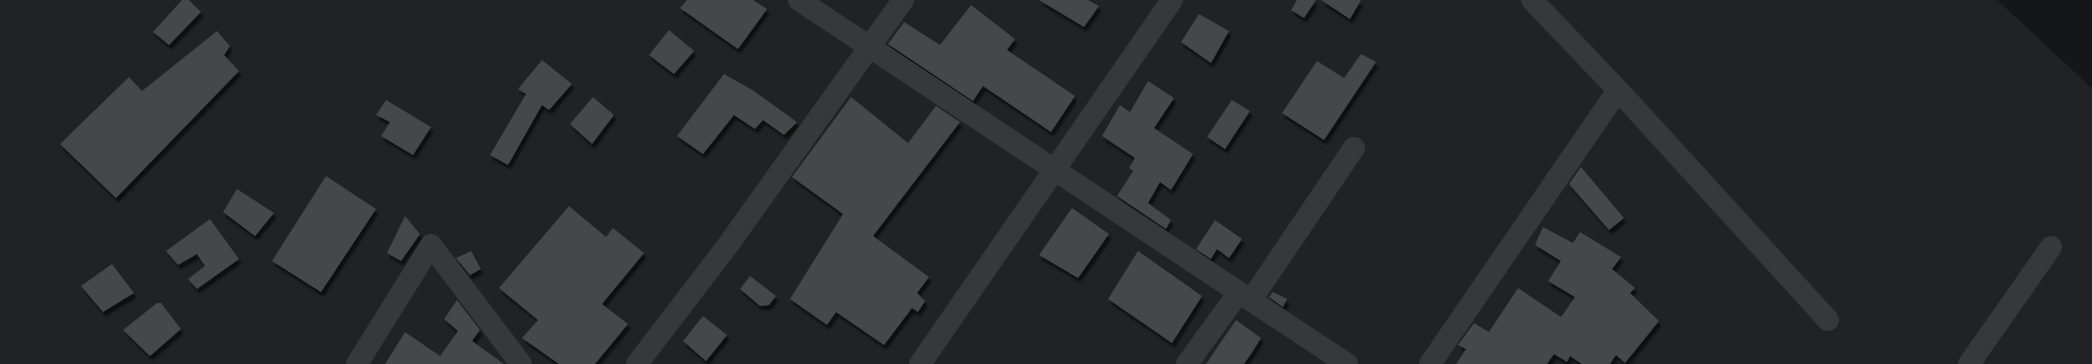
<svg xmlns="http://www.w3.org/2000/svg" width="2092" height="364" font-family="'Space Grotesk',sans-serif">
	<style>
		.built { fill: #212224 }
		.building { fill: #44464a; filter: url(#shadow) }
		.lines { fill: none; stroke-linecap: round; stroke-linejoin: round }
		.minor { stroke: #37383c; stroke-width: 22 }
	</style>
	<defs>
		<filter id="shadow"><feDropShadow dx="2.5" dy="4.5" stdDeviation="1" flood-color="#0009"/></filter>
	</defs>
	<rect width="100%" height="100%" fill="#151617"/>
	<path class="built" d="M0 0H1997L2092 88V364H0Z"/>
	<path class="building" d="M182 0H189L201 12 169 45 153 32Z
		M687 0H753L767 9 738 49 680 8Z
		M1039 0H1088L1099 6 1084 27Z
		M1297 0H1316L1304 18 1291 10Z
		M1321 0H1361L1350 19Z
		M971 5 1015 39 1007 50 1075 96 1051 132 983 86 973 101 888 44 904 22 940 45Z
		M1199 14 1229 31 1211 63 1181 42Z
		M669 30 694 51 674 74 649 55Z
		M217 31 230 46 224 55 239 71 116 198 60 144 129 77 142 91Z
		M1361 54 1376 62 1324 140 1282 113 1317 61 1344 78Z
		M542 60 572 84 549 110 542 105 508 165 490 155 526 94 518 89Z
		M724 74 754 91 797 122 784 135 763 120 755 129 734 115 703 154 677 136Z
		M1148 81 1174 98 1154 128 1193 154 1171 190 1160 182 1148 203 1171 220 1166 229 1117 196 1133 171 1129 168 1135 158 1102 136 1120 105 1130 112Z
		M593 97 614 115 592 144 570 124Z
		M851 97 908 143 936 106 960 122 873 236 929 277 917 293 925 301 918 312 912 308 884 345 836 312 827 325 790 299 843 214 792 177Z
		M386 100 431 127 413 155 381 136 390 122 376 115Z
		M1232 100 1250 111 1225 149 1207 137Z
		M1581 167 1624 218 1609 230 1569 184Z
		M326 176 376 209 321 292 272 261Z
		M237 189 274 213 255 236 223 212Z
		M569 206 606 237 613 228 644 253 602 304 628 324 595 364H559L522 338 538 320 499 288Z
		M1072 208 1109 234 1078 278 1039 255Z
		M405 216 420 234 401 261 387 253Z
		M210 219 239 259 197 289 188 279 205 266 197 254 178 265 166 251Z
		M1215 220 1242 239 1229 258 1217 249 1211 259 1196 249Z
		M1543 227 1573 243 1580 232 1621 257 1612 269 1635 288 1630 293 1659 321 1625 363 1616 355 1610 364H1582L1570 356 1567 362 1554 354 1547 364H1456L1466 349 1458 345 1474 323 1489 332 1518 288 1561 317 1575 297 1548 281 1561 261 1535 245Z
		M471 251 481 269 470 275 456 258Z
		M1138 251 1202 296 1172 343 1108 299Z
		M112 264 134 293 103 312 81 286Z
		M750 276 776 296 769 305 760 306 740 289Z
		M1273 292 1287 299 1283 307 1269 297Z
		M457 300 480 330 472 341 504 364H385L405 332 440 356 458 331 444 319Z
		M157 303H161L181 329 150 356 123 330Z
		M703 316 727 335 706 361 683 341Z
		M1236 320 1261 338 1253 351 1244 364H1206Z"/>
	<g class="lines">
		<path class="minor" d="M799 0 1347 364
			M1532 0 1618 90 1828 320
			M1251 300 1354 148
			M357 364 431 245 521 364
			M637 364 728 245 903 0
			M920 364 1172 0
			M1187 364 1239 292
			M1430 364 1618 90
			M1969 364 2051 247"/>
	</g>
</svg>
